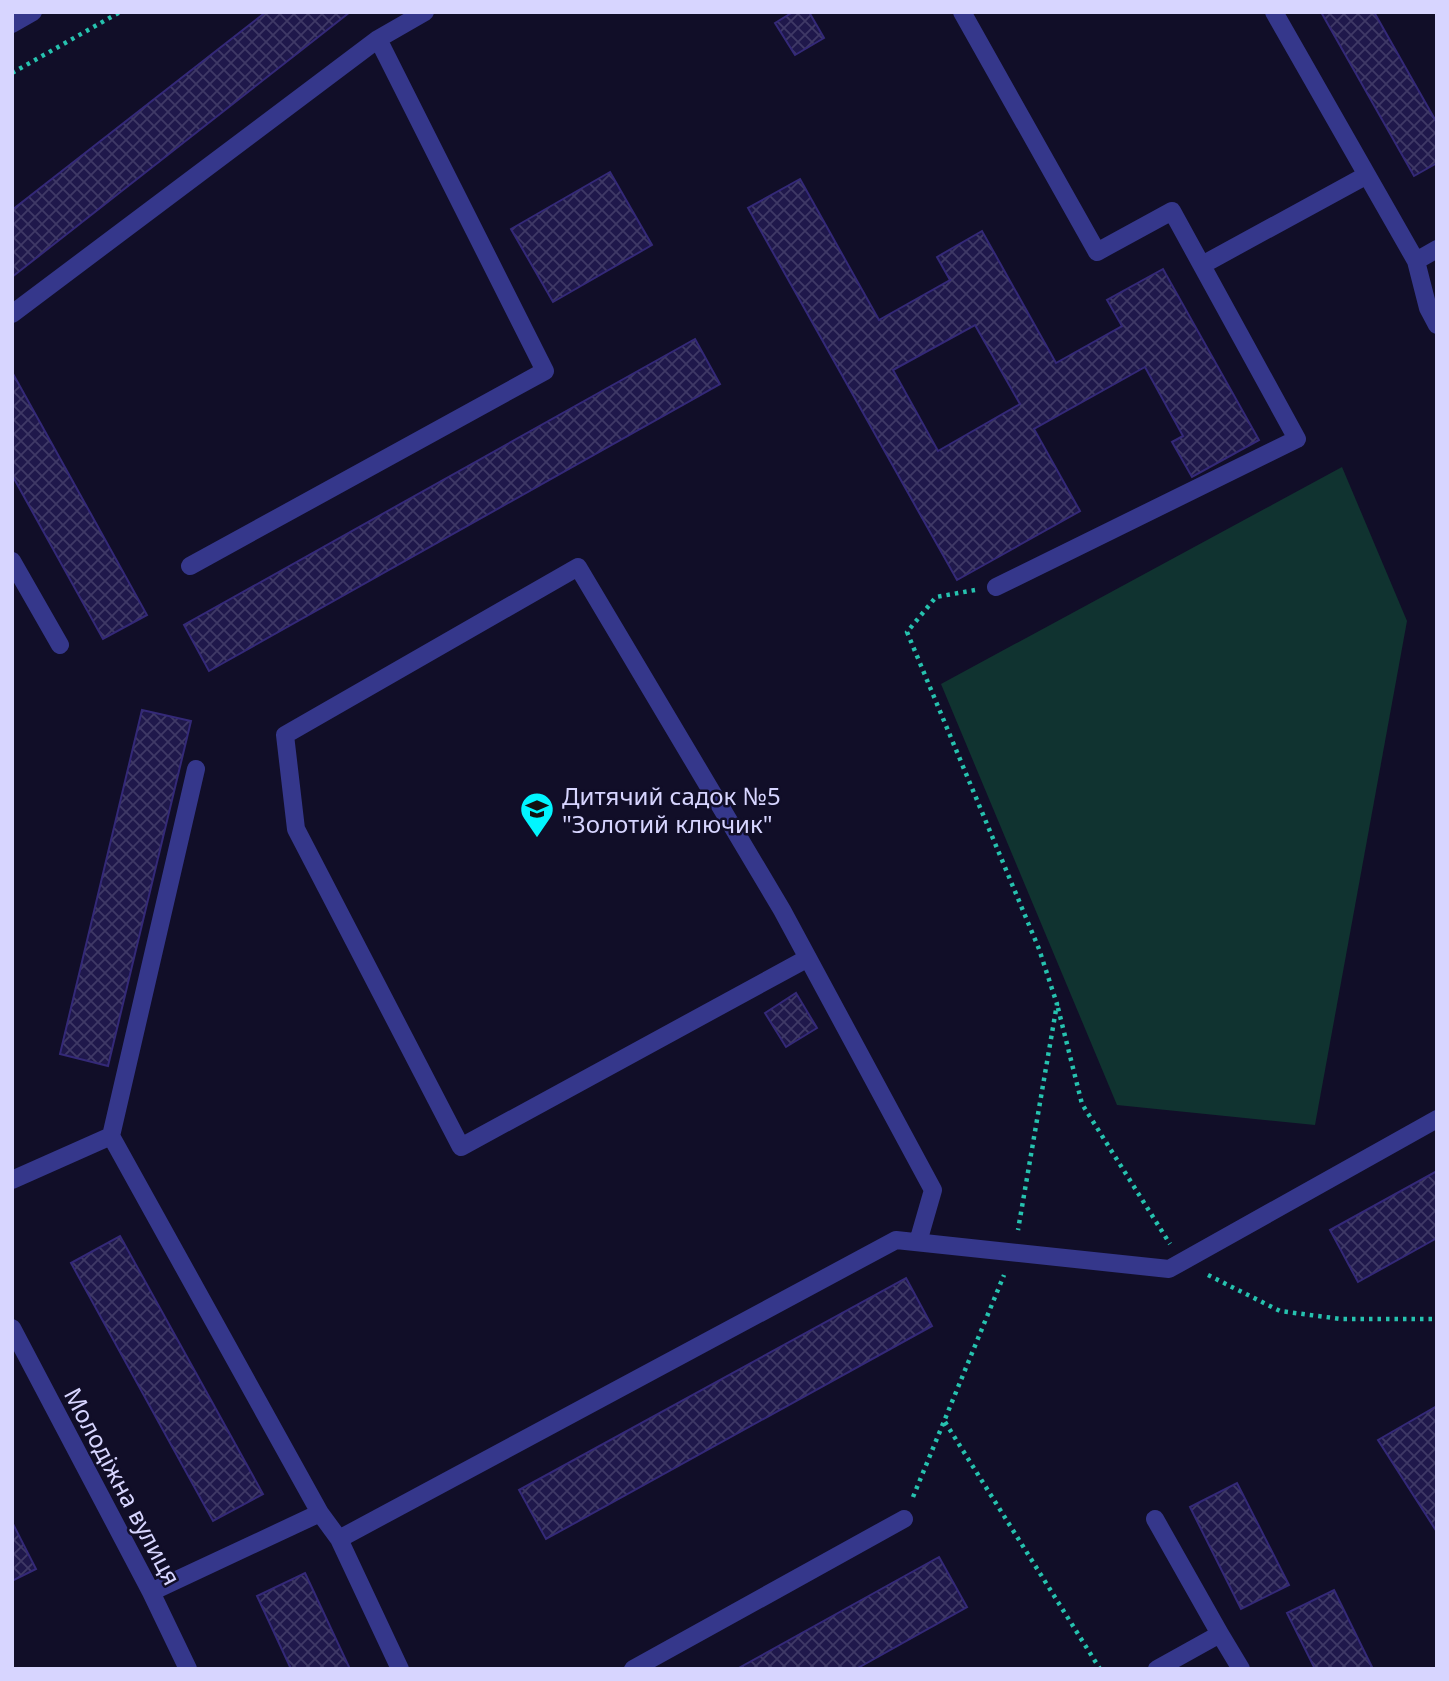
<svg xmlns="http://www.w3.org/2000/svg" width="1449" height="1681" font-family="'Noto Sans',sans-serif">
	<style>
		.garden { fill: #103330 }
		.building { fill: url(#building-cross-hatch); stroke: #342978; stroke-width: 2; fill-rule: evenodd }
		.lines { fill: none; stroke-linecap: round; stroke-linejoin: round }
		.path { stroke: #26c2af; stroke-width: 4.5; stroke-dasharray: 3.5 5; stroke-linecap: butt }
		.minor { stroke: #35378b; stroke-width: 18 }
		.labels { text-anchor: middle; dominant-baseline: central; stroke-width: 5; stroke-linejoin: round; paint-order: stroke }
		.poi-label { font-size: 24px; fill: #d7d5ff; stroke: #110e28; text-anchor: start }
		.street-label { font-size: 24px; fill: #d7d5ff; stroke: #110e28 }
	</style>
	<defs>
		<pattern id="building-cross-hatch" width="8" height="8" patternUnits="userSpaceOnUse" patternTransform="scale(1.75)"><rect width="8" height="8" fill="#1f184b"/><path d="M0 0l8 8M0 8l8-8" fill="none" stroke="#3f3966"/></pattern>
	</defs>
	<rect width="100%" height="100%" fill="#110e28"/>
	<path class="garden" d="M1342 467 1407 621 1315 1125 1117 1105 941 684Z"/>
	<path class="building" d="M266 12H350L12 277V210Z
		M793 12H809L824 38 795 55 775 23Z
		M1321 12H1374L1437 123V163L1414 176Z
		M610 172 652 245 553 302 511 229Z
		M800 179 879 320 950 280 937 257 982 231 1056 363 1122 326 1107 300 1163 269 1259 440 1192 477 1172 442 1183 436 1145 367 1034 429 1080 511 957 580 748 208ZM975 325 1020 404 938 451 893 370Z
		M695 339 720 384 209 671 184 625Z
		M12 372 147 615 103 639 12 475Z
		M142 710 191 721 108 1066 60 1054Z
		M796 993 817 1028 786 1047 765 1013Z
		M1437 1171V1238L1358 1282 1330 1230Z
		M120 1236 263 1494 213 1521 71 1263Z
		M906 1278 932 1326 546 1539 519 1490Z
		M1437 1406V1532L1378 1440Z
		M1237 1483 1289 1585 1241 1609 1190 1507Z
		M12 1522 36 1569 12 1581Z
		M939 1557 967 1607 856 1669H737Z
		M305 1573 350 1669H291L257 1596Z
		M1334 1590 1373 1669H1315L1287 1613Z"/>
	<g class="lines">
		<path class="path" d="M12 73 120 12
			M975 590 936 597 907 632 1039 949 1057 1004 1018 1230
			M1058 1008 1082 1104 1170 1244
			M1208 1275 1280 1311 1341 1319H1437
			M945 1422 1100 1669
			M913 1497 1004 1275"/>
		<path class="minor" d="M962 12 1097 252 1172 211 1297 439 996 587
			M1274 12 1416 261 1428 308 1437 325
			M12 24 33 12
			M1416 261 1437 249
			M1202 265 1367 175
			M12 314 378 39 425 12
			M12 561 60 645
			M190 566 545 371 378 39
			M196 769 111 1136 320 1513 339 1539 400 1669
			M808 958 461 1147 296 829 285 735 578 567 782 910 933 1190 918 1242
			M12 1180 111 1136
			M12 1328 151 1592 188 1669
			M1155 1519 1220 1634
			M339 1539 896 1240 1169 1269 1437 1119
			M151 1592 320 1513
			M633 1669 904 1519
			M1157 1669 1220 1634 1241 1669"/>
	</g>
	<defs>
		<g id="school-pin" transform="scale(1.75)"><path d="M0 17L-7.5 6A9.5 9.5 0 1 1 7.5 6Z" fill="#01f5ff" stroke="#110e28"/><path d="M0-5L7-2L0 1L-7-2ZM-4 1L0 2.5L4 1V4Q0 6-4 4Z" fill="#111"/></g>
	</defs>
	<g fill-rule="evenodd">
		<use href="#school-pin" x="537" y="809"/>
	</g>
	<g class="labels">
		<g class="poi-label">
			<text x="562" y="795">Дитячий садок №5<tspan x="562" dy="28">"Золотий ключик"</tspan></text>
		</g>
		<g class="street-label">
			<text transform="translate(123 1486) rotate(62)">Молодіжна вулиця</text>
		</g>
	</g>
	<rect width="1449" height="1681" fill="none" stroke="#d7d5ff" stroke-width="28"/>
</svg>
